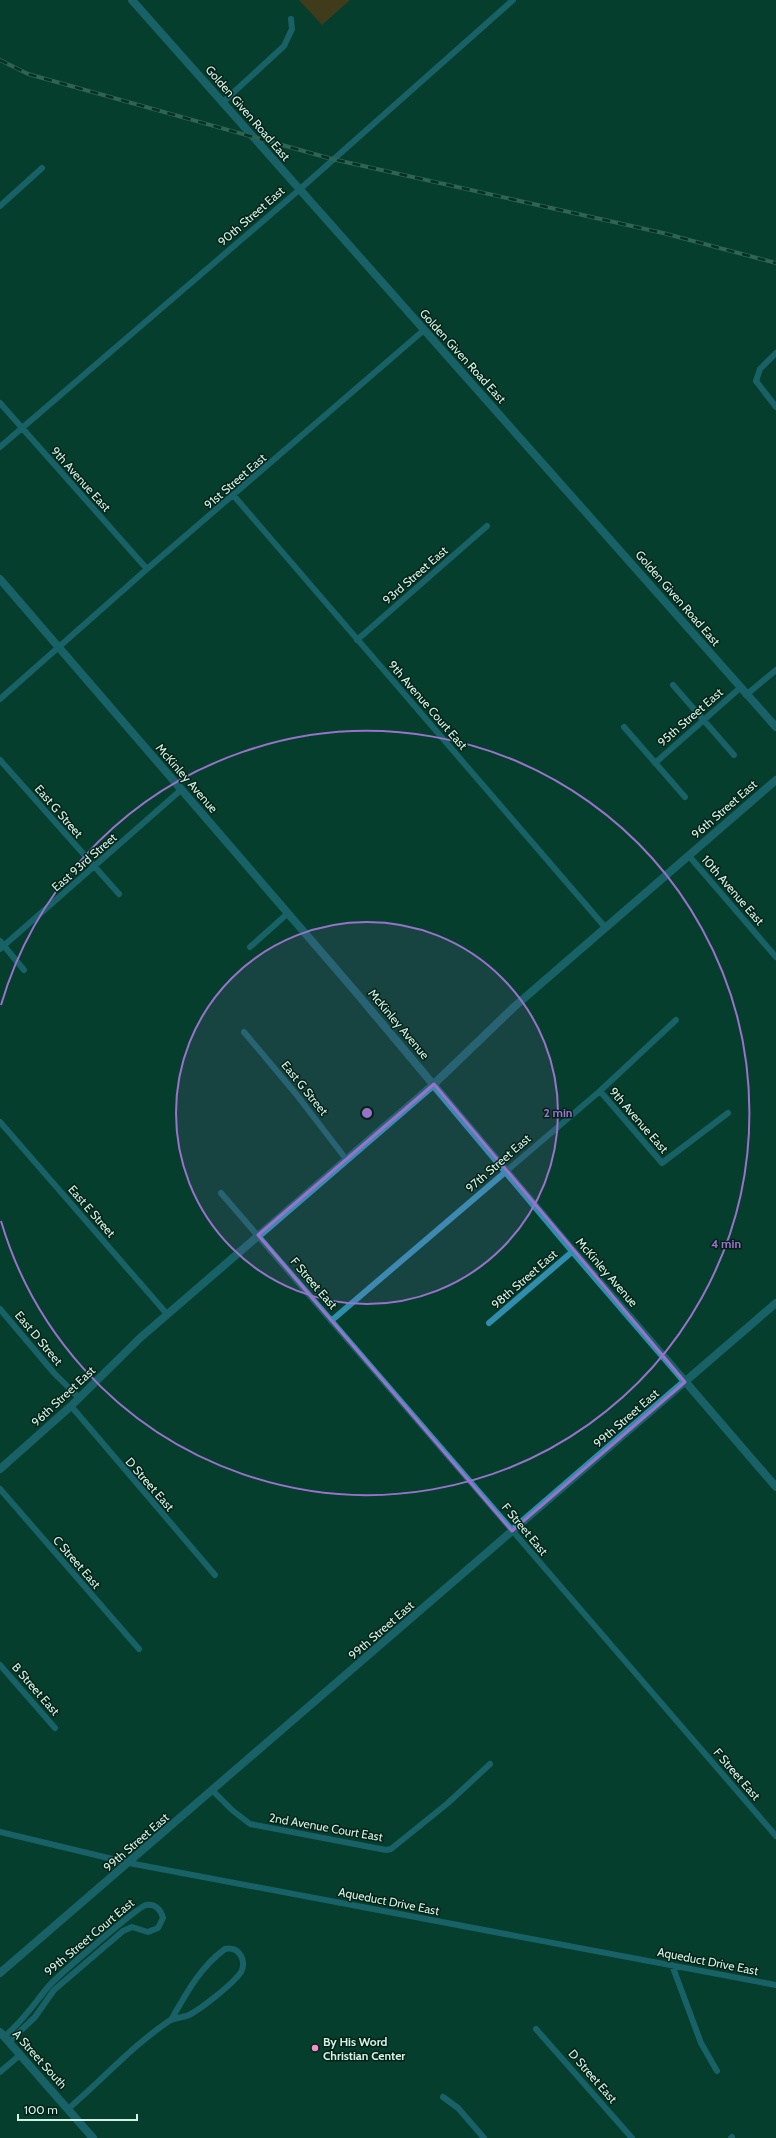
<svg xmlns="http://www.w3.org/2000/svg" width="776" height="2138" font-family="Cabin,sans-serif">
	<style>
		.green { fill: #883904 }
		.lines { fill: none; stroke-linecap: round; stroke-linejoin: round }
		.minor { stroke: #308dae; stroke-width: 6 }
		.tertiary { stroke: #308dae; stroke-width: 8 }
		.rail-casing { stroke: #629080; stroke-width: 4 }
		.rail { stroke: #052118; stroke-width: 2.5; stroke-dasharray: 8; stroke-linecap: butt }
		.marked { fill: none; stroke: #9972cc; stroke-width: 3; stroke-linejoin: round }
		.ring { fill: none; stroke: #9972cc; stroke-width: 2 }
		.poi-dot { fill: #f98fca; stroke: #052118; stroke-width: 1.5 }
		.labels { text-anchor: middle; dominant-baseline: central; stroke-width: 3; stroke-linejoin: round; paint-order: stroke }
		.street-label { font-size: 12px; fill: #d2f3e4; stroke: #052118 }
		.poi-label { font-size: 12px; font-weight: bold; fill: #d2f3e4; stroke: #052118; text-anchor: start }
		.centre { fill: #9972cc; stroke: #052118; stroke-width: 2 }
		.ring-label { font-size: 12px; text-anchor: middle; font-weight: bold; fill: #9972cc; stroke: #052118; stroke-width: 3; stroke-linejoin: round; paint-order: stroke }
	</style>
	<rect width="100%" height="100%" fill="#053e2d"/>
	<path class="green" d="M299 0H350L322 25Z"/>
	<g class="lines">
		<path class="minor" d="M222 103 284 46 292 29 291 19
			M0 206 42 168
			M776 353 760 369 756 381 776 407
			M0 403 147 569
			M0 447 299 190 513 0
			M234 496 605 927
			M357 640 487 526
			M673 685 734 755
			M746 695 776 670
			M0 699 147 569 424 330
			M624 727 685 797
			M0 760 119 894
			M655 763 740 688
			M689 856 776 957
			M0 941 24 970
			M250 947 287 914
			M0 949 182 789
			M244 1032 296 1094 346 1159
			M600 1091 662 1163 728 1113
			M0 1122 167 1314
			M221 1193 776 1836
			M0 1309 54 1373 79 1398
			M331 1321 600 1091 676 1020
			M489 1323 573 1251
			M71 1406 215 1575
			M0 1489 139 1649
			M0 1665 55 1728
			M213 1791 232 1810 250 1824 386 1850 391 1849 448 1803 490 1764
			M0 1832 129 1863 776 1985
			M672 1965 701 2043 717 2071
			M536 2029 632 2138
			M4 2037C24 2020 33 2005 48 1987 56 1977 139 1906 146 1905 155 1903 161 1910 163 1918L158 1928 148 1932 132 1927 123 1931 54 1990 35 2017 9 2042
			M0 2072 20 2055
			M443 2097 458 2108 484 2138
			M68 2109C102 2080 132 2046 169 2021 175 2017 183 2018 189 2015 201 2009 234 1983 241 1972 245 1965 243 1956 237 1951 233 1948 229 1948 225 1949 200 1967 186 1994 171 2020
			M731 2138 732 2137"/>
		<path class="tertiary" d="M132 0 776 727
			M0 579 354 990 573 1251 776 1487
			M0 1469 71 1406 140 1338 434 1084 514 1007 776 780
			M0 1973 776 1303
			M0 2032 93 2138"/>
		<g class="rail-casing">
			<path id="rail" d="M0 60 28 74 332 159 663 233 776 263"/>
		</g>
		<use href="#rail" class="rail"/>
	</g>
	<path d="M0 0H776V2138H0ZM434 1084 685 1382 512 1531 258 1235Z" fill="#053e2d" fill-opacity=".55" fill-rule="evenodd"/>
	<path class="marked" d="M434 1084 685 1382 512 1531 258 1235Z"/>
	<circle cx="367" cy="1113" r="191" fill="#9972cc" fill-opacity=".12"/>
	<g class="ring">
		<circle cx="367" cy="1113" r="191"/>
		<path d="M1 1005A382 382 0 1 1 1 1221"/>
	</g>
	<circle class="poi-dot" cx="315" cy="2048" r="4"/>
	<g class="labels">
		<g class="street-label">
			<text transform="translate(248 113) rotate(49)">Golden Given Road East</text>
			<text transform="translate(251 216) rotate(-41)">90th Street East</text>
			<text transform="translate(463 356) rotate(48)">Golden Given Road East</text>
			<text transform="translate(81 479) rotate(48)">9th Avenue East</text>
			<text transform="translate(235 481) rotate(-41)">91st Street East</text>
			<text transform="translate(415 575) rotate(-41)">93rd Street East</text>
			<text transform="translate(678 598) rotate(49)">Golden Given Road East</text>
			<text transform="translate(428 705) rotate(49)">9th Avenue Court East</text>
			<text transform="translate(690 717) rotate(-41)">95th Street East</text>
			<text transform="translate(187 778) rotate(49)">McKinley Avenue</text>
			<text transform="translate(724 809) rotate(-41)">96th Street East</text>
			<text transform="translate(59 811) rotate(49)">East G Street</text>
			<text transform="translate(84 862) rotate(-41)">East 93rd Street</text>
			<text transform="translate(733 890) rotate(49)">10th Avenue East</text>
			<text transform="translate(399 1024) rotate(50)">McKinley Avenue</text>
			<text transform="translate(305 1088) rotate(51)">East G Street</text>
			<text transform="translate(639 1120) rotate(49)">9th Avenue East</text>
			<text transform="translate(498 1163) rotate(-41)">97th Street East</text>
			<text transform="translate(92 1211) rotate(49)">East E Street</text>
			<text transform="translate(607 1272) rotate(49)">McKinley Avenue</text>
			<text transform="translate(524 1279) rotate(-41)">98th Street East</text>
			<text transform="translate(314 1283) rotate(49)">F Street East</text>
			<text transform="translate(39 1338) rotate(50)">East D Street</text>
			<text transform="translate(63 1396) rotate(-43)">96th Street East</text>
			<text transform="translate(626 1418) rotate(-41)">99th Street East</text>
			<text transform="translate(150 1484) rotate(49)">D Street East</text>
			<text transform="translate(525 1529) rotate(50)">F Street East</text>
			<text transform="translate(77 1562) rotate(49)">C Street East</text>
			<text transform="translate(381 1630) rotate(-41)">99th Street East</text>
			<text transform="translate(36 1689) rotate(49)">B Street East</text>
			<text transform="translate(737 1774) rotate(49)">F Street East</text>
			<text transform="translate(326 1827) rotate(10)">2nd Avenue Court East</text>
			<text transform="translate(136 1842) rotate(-41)">99th Street East</text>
			<text transform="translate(389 1901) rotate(11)">Aqueduct Drive East</text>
			<text transform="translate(89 1937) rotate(-40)">99th Street Court East</text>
			<text transform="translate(708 1961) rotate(11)">Aqueduct Drive East</text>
			<text transform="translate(40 2059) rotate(48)">A Street South</text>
			<text transform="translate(593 2076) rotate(49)">D Street East</text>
		</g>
		<g class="poi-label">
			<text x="323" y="2041">By His Word<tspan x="323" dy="14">Christian Center</tspan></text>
		</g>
	</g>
	<circle cx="367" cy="1113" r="6" class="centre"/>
	<g class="ring-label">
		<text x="558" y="1117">2 min</text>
		<text x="726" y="1248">4 min</text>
	</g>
	<path d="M18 2114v6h119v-6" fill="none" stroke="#d2f3e4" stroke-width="2"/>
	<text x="24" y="2114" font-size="12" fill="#d2f3e4" stroke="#052118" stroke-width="3" paint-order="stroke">100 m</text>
</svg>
